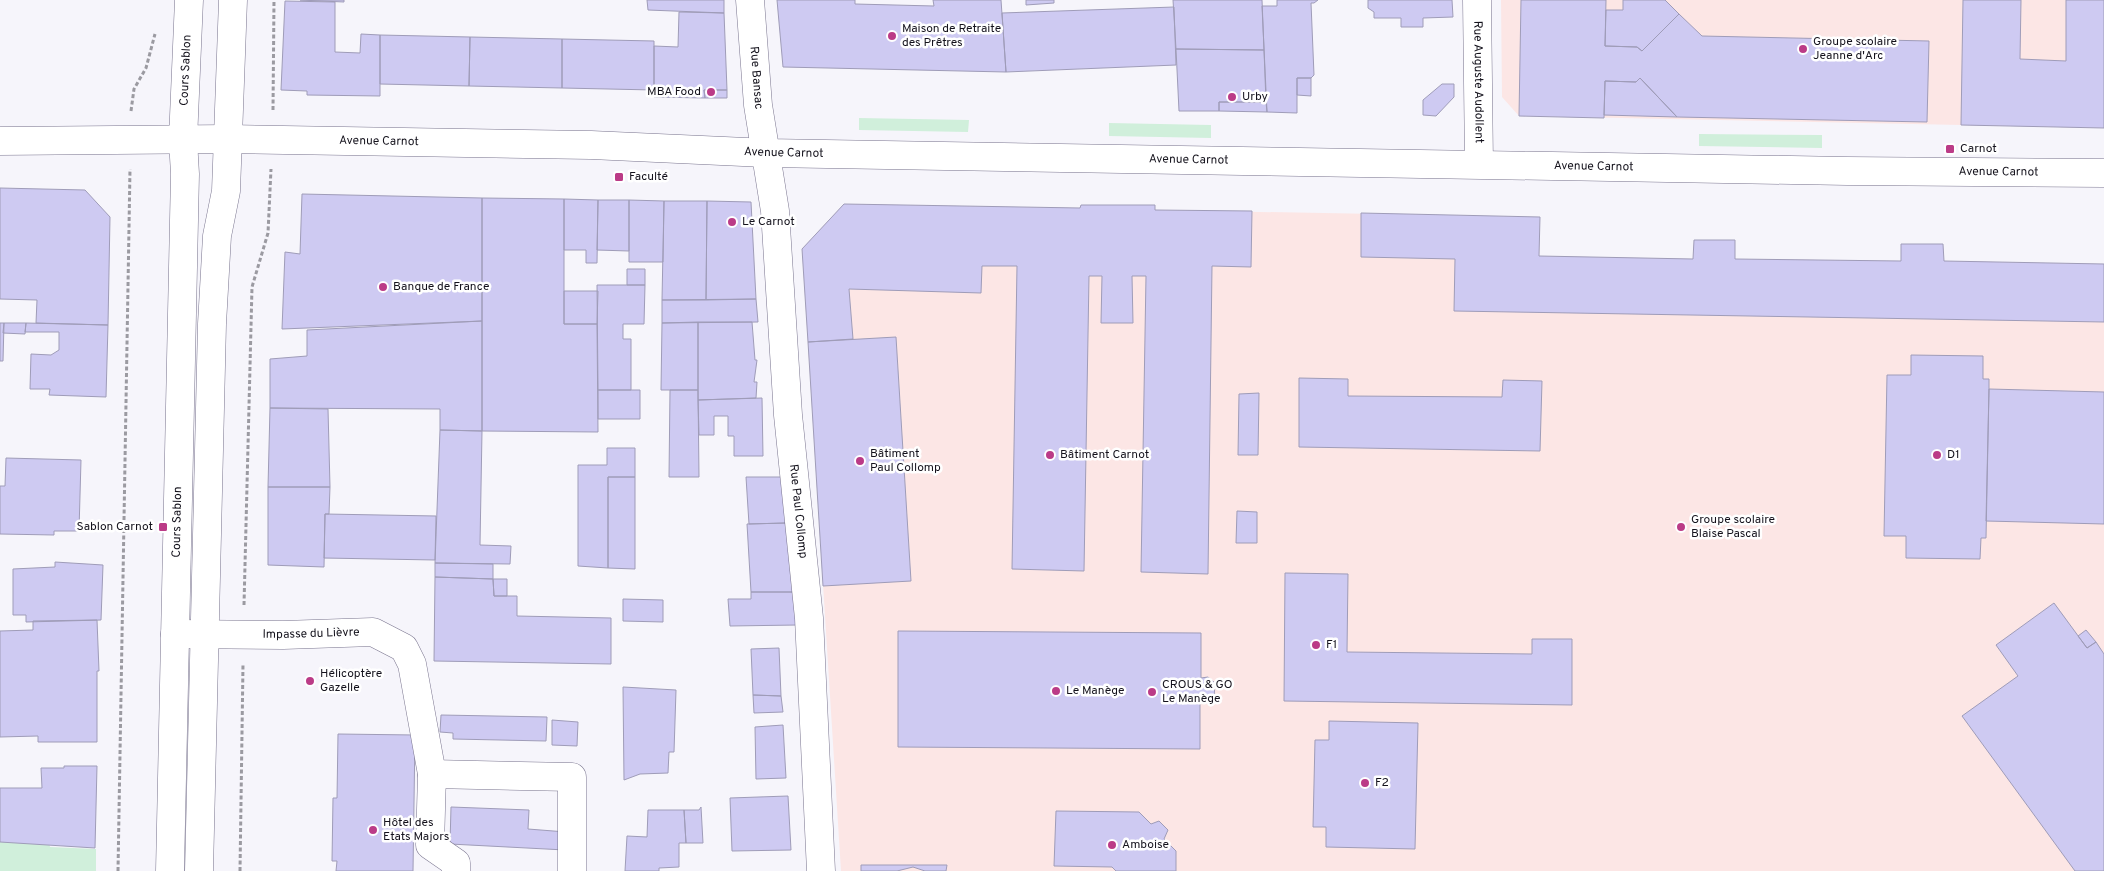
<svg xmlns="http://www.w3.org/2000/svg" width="2104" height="871" font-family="Overpass,sans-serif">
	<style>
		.education { fill: #fce6e5 }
		.green { fill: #d0efdb }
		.building { fill: #cecaf2; stroke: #9f9cb8 }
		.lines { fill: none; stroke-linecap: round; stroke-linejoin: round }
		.minor-casing { stroke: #79748e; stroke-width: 29 }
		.major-casing { stroke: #79748e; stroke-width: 29 }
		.path { stroke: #9b9aa1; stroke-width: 3; stroke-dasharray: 4 2.5; stroke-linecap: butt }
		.minor { stroke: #fff; stroke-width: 28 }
		.major { stroke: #fff; stroke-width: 28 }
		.poi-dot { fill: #bb3b87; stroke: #fff; stroke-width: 2 }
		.labels { text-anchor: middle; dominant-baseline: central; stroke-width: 5; stroke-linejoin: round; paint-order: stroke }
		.poi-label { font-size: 12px; fill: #14121c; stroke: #fff; text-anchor: start }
		.street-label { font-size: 12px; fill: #14121c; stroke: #fff }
	</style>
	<rect width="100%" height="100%" fill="#f6f5fb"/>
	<path class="education" d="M1501 0H2104V128L1519 116 1502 97Z
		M844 204 1080 208 1081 205H1155V210L1540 217 1539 256 1693 259 1694 240H1735V259L1901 261V244H1943L1944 261 2104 264V871H841L802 249Z"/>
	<path class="green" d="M859 118 969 120 968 132 859 130Z
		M1109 123 1211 125V138L1109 136Z
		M1699 134 1822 135V148L1699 146Z
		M0 842 49 843 50 847 96 849V871H0Z"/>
	<path class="building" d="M300 0H344V2Z
		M647 0H724V13L648 10Z
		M777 0H855V4L934 6 933 0H1001L1006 72 783 67Z
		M1026 0H1054V3L1026 5Z
		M1173 0H1262L1264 50 1176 49Z
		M1277 0H1318L1314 3H1311L1314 75 1311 78H1297V113L1267 112 1262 6H1277Z
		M1368 0H1452L1453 17 1423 18V27H1401V18H1374V12L1368 8Z
		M1521 0H1606L1605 46 1637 47 1642 51 1679 14 1702 36 1929 41 1927 122 1677 117 1640 78 1636 82 1605 81 1604 118 1519 116Z
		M1623 0H1665L1679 14 1642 51 1637 47 1605 46 1606 10H1623Z
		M1963 0H2021L2020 59 2066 61V0H2104V128L1961 125Z
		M285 1 335 2V52L360 53 361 34 380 35V96L307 95V91L281 90Z
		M1174 7 1176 65 1006 72 1002 13Z
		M679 12 724 13 727 90H704L705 98 654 97V46L678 47Z
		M380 35 470 37 469 86 380 84Z
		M470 37 562 39V88L469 86Z
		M562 39 654 41V90L562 88Z
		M1176 49 1264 50 1266 102H1219V111H1179Z
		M1297 78H1311V96L1297 95Z
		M1640 78 1677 117 1604 115 1605 81 1636 82Z
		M1442 84H1454V97L1436 116 1423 115V100Z
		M704 90H727V98H705Z
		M1219 102H1266L1267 112 1219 111Z
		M0 188 85 190 110 217 108 325 36 323 37 300 0 299Z
		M302 194 482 198V321L282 329 285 252 300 254Z
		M482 198 564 199V324H597L598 432 482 431Z
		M564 199 598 200 597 263H586V250H564Z
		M598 200H629V251L597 250Z
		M629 200 664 201 663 262H629Z
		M664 201H707L706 300H662Z
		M707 201 751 202 756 299 706 300Z
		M844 204 1080 208 1081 205H1155V210L1252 211 1251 267 1212 266 1208 574 1141 572 1146 276H1132L1133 323H1101L1102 276H1089L1084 571 1012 569 1017 266H982L981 293 849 289 853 339 808 342 802 249Z
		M1361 213 1540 217 1539 256 1693 259 1694 240H1735V259L1901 261V244H1943L1944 261 2104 264V322L1454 311 1455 259 1361 257Z
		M627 269H645V285H627Z
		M597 285H645L644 324H623V339H631V390H598Z
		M564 291H598L597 324H564Z
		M756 299 758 322 662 323V300Z
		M482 321V431L440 430V409L270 408V359L307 356V330Z
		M698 322H752L755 360H757L754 382H757L756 398 698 400Z
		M698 322V390H661L662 323Z
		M0 323H4L3 361H0Z
		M4 323H26L25 334 3 333Z
		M26 323 108 325 106 397 49 395 50 389H30L31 354 51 355 59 350V332H25Z
		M896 337 911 581 823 586 808 342Z
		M1911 355 1983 356V379H1989V389L1986 538H1981L1980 559 1906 558V536H1884L1887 375H1911Z
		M1299 378 1348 379V396L1502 397 1503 380 1542 381 1540 451 1299 447Z
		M1989 389 2104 392V524L1986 521Z
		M598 390H640V419H598Z
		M670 390H698L699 477H669Z
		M1259 393 1258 455H1238L1239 394Z
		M762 398 763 456H734V436H728V416H714V435H699L698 400Z
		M270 408 328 409 330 487H268Z
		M440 430 482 431 480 545 511 546 510 564 435 563Z
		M607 448H635V477H608V568L578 566V465H607Z
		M6 458 81 460 79 531H54V535L0 534V486H5Z
		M608 477H635V569L608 568Z
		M746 477H781L786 523 749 524Z
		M268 487H330L329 514H325L324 567 268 565Z
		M1237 511 1257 512V543H1236Z
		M325 514 436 516 435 560 324 558Z
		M786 523 793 592H751L747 524Z
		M55 562 103 565 101 620 26 622V615H13V569L55 567Z
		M435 563 493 564V579L435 577Z
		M1285 573 1348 574 1347 652 1532 654V639H1572V705L1284 701Z
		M435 577 493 579 494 596H517V616L611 618V664L434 661Z
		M493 579H507V596H494Z
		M751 592H793L798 625 730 626 728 599H751Z
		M623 599 663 600V622L623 621Z
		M2054 603 2087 648 2096 642 2104 654V871H2075L1962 716 2018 676 1996 645Z
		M97 620 99 671H97V742H38V736L0 737V631L33 630V621Z
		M2086 630 2096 642 2087 648 2078 636Z
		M898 631 1201 633V678L1208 677 1215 683 1214 699 1209 703H1200V749L898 747Z
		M779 648 781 696 753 695 751 649Z
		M623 687 676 690 674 752H669L668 773 640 774 624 780Z
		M753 695 781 696 783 712 754 713Z
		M441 715 547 717 546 741 453 739V733L440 732Z
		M552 720 578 722 577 746 552 745Z
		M1329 721 1418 723 1415 849 1326 847V827H1313L1315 740H1329Z
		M783 725 786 778 756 779 755 727Z
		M338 734 415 735 413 871H336L337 861H332L333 798H337Z
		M64 766H97L95 848 0 842V788H42L41 768H64Z
		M788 796 791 850 732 851 730 798Z
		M451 807 529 810 528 829 566 832 565 850 450 844Z
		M701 807 703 843H686L684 810H699Z
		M648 810H684L686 843H679V867L659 868V871H625L627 836 647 837Z
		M1056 811 1139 812 1151 824 1159 821 1168 830 1164 839 1176 851V871H1116L1112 867 1054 866Z
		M861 865H947L946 871H925L913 867 897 871H861Z"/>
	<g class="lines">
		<g class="minor-casing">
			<g id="minor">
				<path id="s1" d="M750 0 758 105 775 211 788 415 809 618 821 871"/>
				<path id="s2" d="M1477 0 1479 164"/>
				<path id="s3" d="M0 141 228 139 591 145 767 153 1847 171 2104 173"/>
				<path id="s4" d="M175 634 283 635 373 632 404 648 412 664 432 774 430 845 456 863V871"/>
				<path d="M432 774 572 777V871"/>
			</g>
		</g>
		<g class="major-casing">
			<g id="major">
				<path id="s5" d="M170 871 185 174 183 140 189 0"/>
				<path d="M199 871 212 324 217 236 226 191 233 0"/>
			</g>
		</g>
		<path class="path" d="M273 110 274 0
			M131 111 134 89 146 68 155 34
			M244 605 252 287 268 233 271 169
			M118 871 130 169
			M240 871 243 664"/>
		<use href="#minor" class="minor"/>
		<use href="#major" class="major"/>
	</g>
	<g class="poi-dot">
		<circle cx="892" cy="36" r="5"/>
		<circle cx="1803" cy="49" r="5"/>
		<circle cx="711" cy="92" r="5"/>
		<circle cx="1232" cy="97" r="5"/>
		<rect x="1945" y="144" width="10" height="10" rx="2.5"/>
		<rect x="614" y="172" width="10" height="10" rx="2.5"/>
		<circle cx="732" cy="222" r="5"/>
		<circle cx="383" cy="287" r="5"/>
		<circle cx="1050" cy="455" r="5"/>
		<circle cx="1937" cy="455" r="5"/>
		<circle cx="860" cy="461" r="5"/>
		<rect x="158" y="522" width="10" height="10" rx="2.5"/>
		<circle cx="1681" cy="527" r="5"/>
		<circle cx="1316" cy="645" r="5"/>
		<circle cx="310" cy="681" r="5"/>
		<circle cx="1056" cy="691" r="5"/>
		<circle cx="1152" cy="692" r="5"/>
		<circle cx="1365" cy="783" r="5"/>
		<circle cx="373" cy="830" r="5"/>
		<circle cx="1112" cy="845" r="5"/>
	</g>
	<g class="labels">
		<g class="poi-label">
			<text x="902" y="29">Maison de Retraite<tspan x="902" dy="14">des Prêtres</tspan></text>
			<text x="1813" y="42">Groupe scolaire<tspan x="1813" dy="14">Jeanne d'Arc</tspan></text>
			<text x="701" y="92" text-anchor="end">MBA Food</text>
			<text x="1242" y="97">Urby</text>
			<text x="1960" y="149">Carnot</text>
			<text x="629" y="177">Faculté</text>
			<text x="742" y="222">Le Carnot</text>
			<text x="393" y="287">Banque de France</text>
			<text x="870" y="454">Bâtiment<tspan x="870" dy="14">Paul Collomp</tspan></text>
			<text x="1060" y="455">Bâtiment Carnot</text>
			<text x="1947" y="455">D1</text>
			<text x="1691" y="520">Groupe scolaire<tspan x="1691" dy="14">Blaise Pascal</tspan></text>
			<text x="153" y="527" text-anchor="end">Sablon Carnot</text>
			<text x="1326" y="645">F1</text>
			<text x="320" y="674">Hélicoptère<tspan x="320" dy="14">Gazelle</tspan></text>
			<text x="1162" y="685">CROUS &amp; GO<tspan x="1162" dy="14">Le Manège</tspan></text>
			<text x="1066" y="691">Le Manège</text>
			<text x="1375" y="783">F2</text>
			<text x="383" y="823">Hôtel des<tspan x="383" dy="14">Etats Majors</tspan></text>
			<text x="1122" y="845">Amboise</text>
		</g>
		<g class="street-label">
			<text stroke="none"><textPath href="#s5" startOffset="801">Cours Sablon</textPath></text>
			<text stroke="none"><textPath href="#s1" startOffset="78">Rue Bansac</textPath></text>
			<text stroke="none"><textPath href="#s2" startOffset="82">Rue Auguste Audollent</textPath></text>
			<text stroke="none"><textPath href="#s3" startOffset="379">Avenue Carnot</textPath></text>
			<text stroke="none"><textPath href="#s3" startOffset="784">Avenue Carnot</textPath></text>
			<text stroke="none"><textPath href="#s3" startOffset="1189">Avenue Carnot</textPath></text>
			<text stroke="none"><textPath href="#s3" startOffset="1594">Avenue Carnot</textPath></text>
			<text stroke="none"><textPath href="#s3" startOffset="1999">Avenue Carnot</textPath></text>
			<text stroke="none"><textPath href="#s1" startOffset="514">Rue Paul Collomp</textPath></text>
			<text stroke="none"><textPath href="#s5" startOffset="349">Cours Sablon</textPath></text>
			<text stroke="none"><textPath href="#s4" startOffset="136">Impasse du Lièvre</textPath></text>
		</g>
	</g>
</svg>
